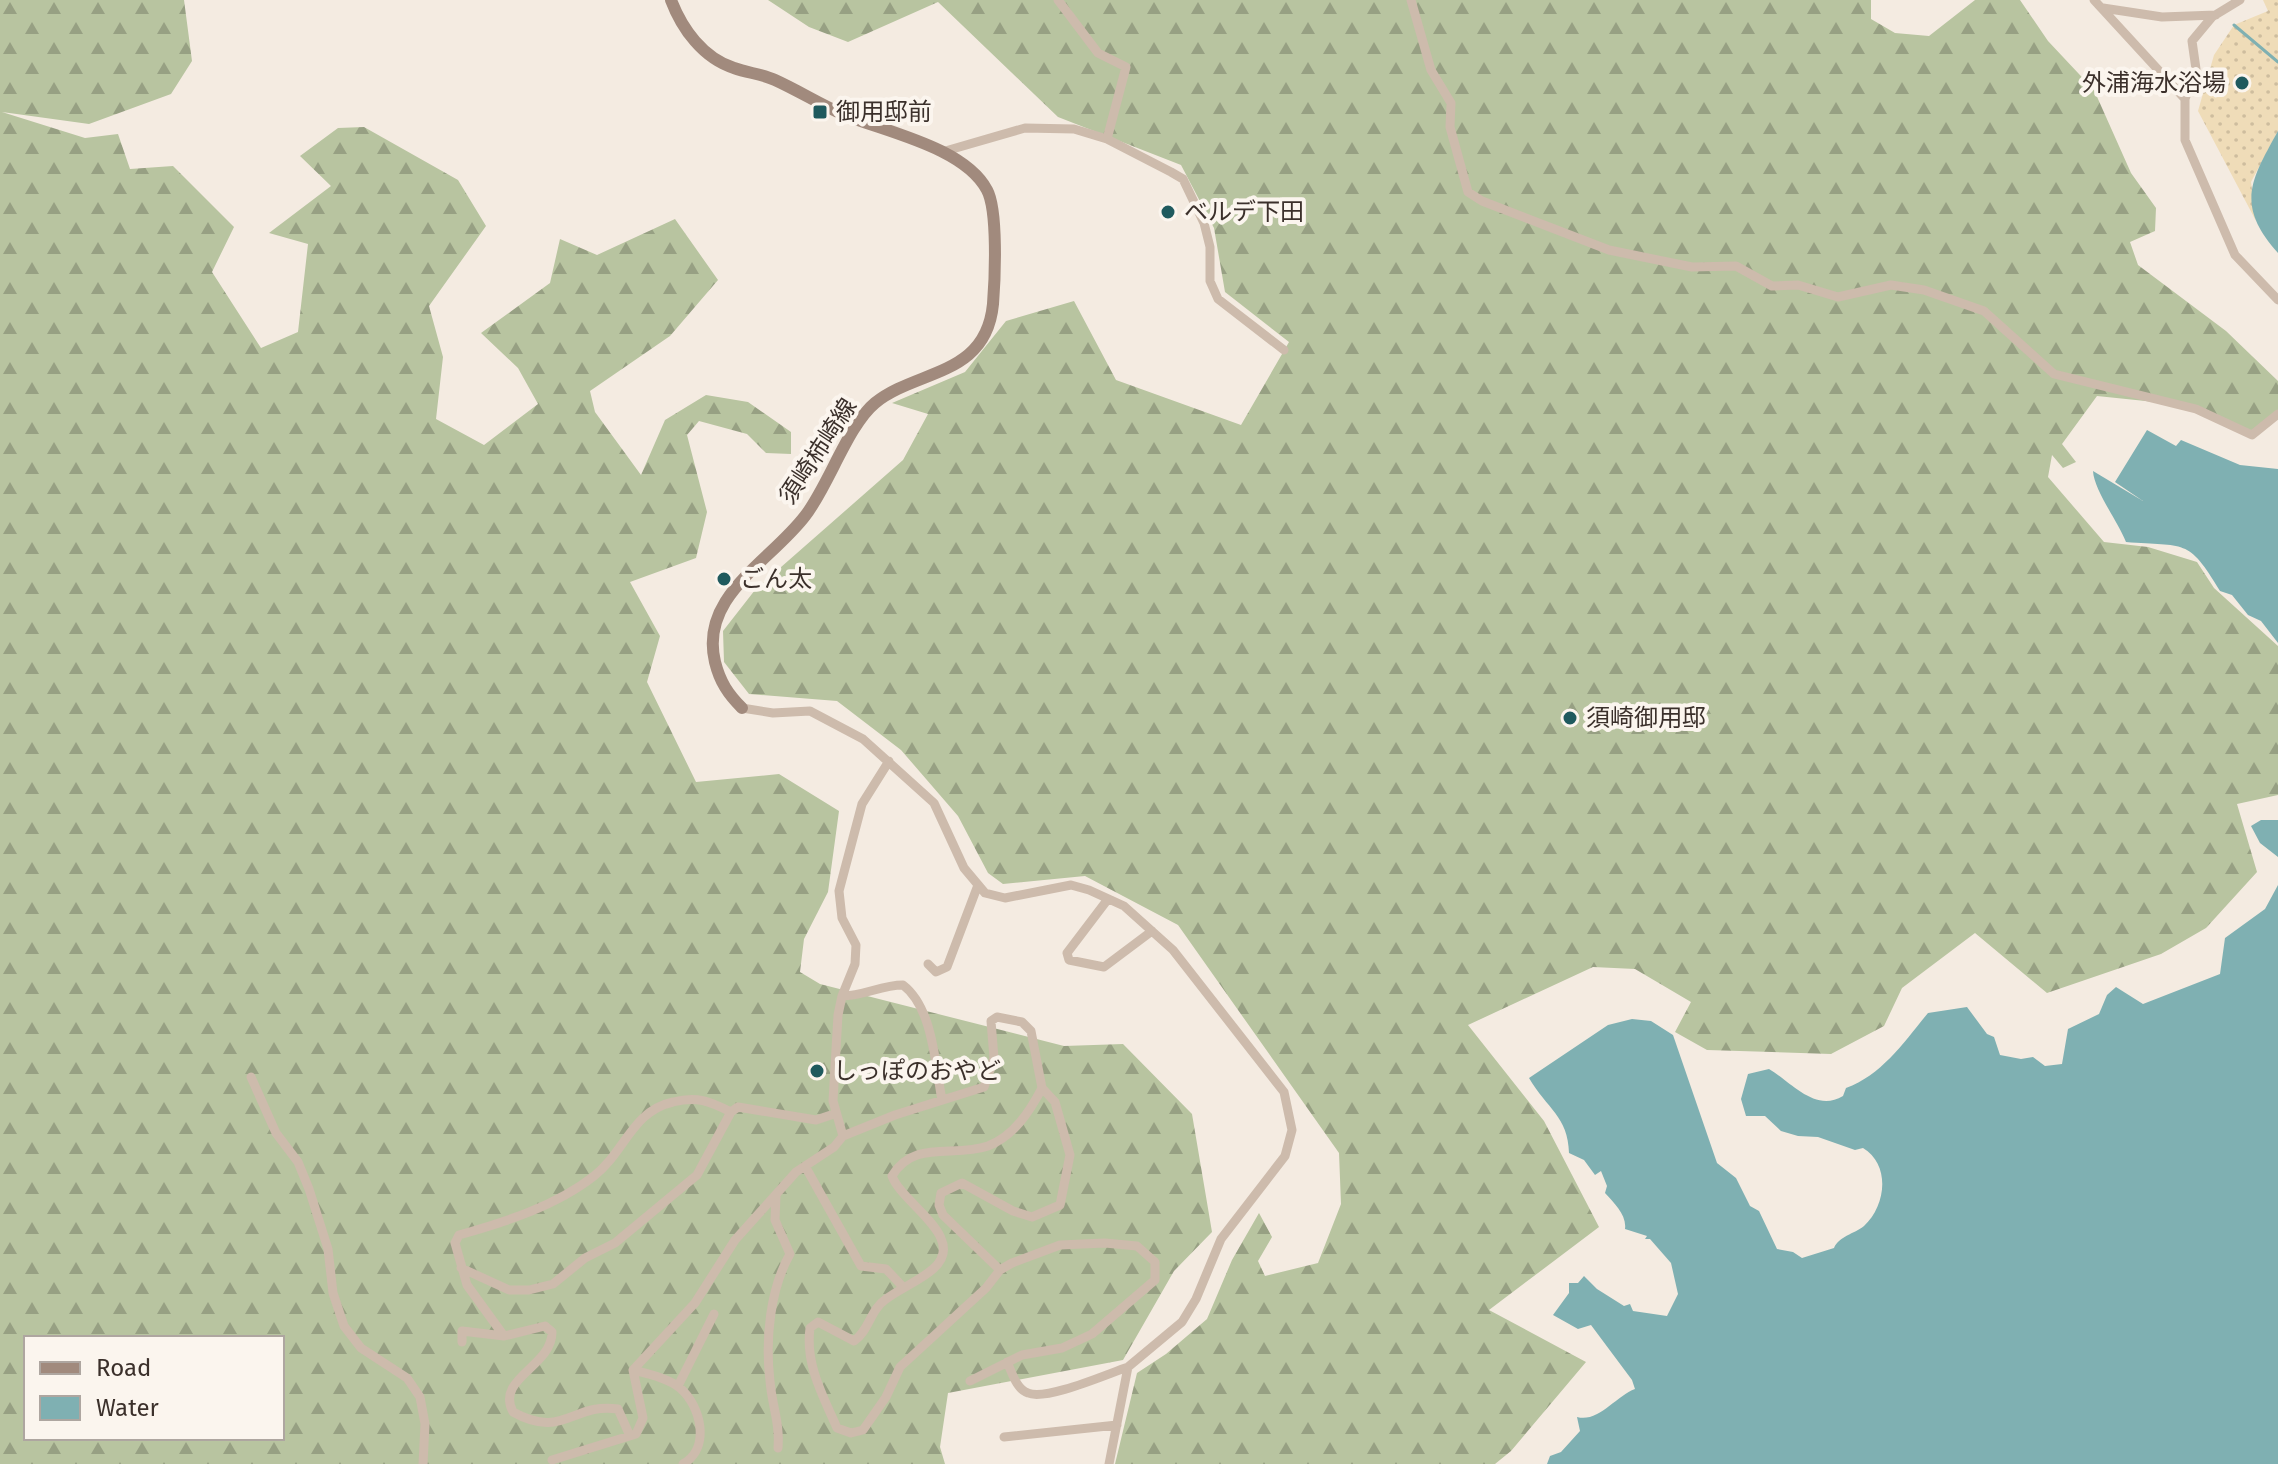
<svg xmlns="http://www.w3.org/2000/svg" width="2278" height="1464" font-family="'Fira Sans','Noto Sans JP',sans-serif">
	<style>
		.forest { fill: url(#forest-firs); fill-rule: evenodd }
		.sand { fill: url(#sand-dots) }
		.water { fill: #7fb0b2 }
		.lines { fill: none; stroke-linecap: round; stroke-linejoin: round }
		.stream { stroke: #7fb0b2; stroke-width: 3 }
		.minor { stroke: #cdbbac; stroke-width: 9 }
		.secondary { stroke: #a18a7d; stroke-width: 12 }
		.poi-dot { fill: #1f5a5e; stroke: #fbf5ee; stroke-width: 3 }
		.labels { text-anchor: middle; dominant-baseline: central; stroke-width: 8; stroke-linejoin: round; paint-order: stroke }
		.poi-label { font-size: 24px; fill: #3b302b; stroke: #fbf5ee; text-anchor: start }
		.street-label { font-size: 24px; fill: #3b302b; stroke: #fbf5ee }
	</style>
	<defs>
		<pattern id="forest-firs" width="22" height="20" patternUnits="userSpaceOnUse" patternTransform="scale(2)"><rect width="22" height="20" fill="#b8c4a0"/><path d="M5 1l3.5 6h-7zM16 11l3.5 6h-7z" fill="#97a083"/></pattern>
		<pattern id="sand-dots" width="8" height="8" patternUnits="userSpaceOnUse" patternTransform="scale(2)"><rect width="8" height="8" fill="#efdcb8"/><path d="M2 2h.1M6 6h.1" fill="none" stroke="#cebd9e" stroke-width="1.8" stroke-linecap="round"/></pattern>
	</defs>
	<rect width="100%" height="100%" fill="#f4ebe1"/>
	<path class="forest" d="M0 0H184L192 61 171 94 89 124 2 112 85 138 118 134 130 169 173 166 234 227 212 272 261 348 298 332 308 244 269 233 331 186 300 156 338 128 364 127 458 180 486 226 429 306 443 357 436 419 484 445 538 404 518 368 481 333 550 283 560 239 597 255 675 219 718 280 670 336 590 391 595 412 641 475 665 420 706 395 748 402 791 432V454L766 453 747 434 699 421 687 435 707 512 696 558 630 582 660 636 647 682 696 782 779 774 839 811 828 892 804 939 800 972 820 984 1064 1046 1123 1044 1192 1114 1212 1232 1174 1271 1123 1360 948 1393 940 1447 945 1464H0ZM26 1338H282V1438H26Z
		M768 0H1871V19L1895 33 1929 36 1975 0H2020L2048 41 2094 90 2131 173 2156 208 2155 231 2130 242 2138 265 2226 331 2278 381V412L2253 437 2184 405 2097 396 2062 444 2076 462 2063 468 2052 455 2048 477 2104 542 2148 547 2197 562 2214 588 2278 646V795L2237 804 2257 872 2206 928 2161 954 2047 993 1975 933 1902 988 1884 1026 1831 1054 1707 1050 1675 1032 1691 1002 1635 969 1593 967 1468 1025 1544 1121 1599 1227 1489 1310 1586 1362 1511 1451 1495 1464H1115L1137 1373 1166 1354 1207 1319 1232 1260 1259 1213 1272 1237 1258 1261 1265 1276 1318 1263 1341 1204 1339 1153 1178 925 1085 876 1003 884 988 873 958 816 901 750 837 701 749 694 724 662 723 631 755 590 903 460 928 414 892 403 965 372 1006 321 1074 301 1116 380 1241 425 1289 342 1225 292 1214 228 1181 165 1058 117 938 2 848 42 809 27Z"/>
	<path class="sand" d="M2263 0H2278V131L2251 182 2256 221 2198 111 2214 55 2234 25 2268 11Z"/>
	<path class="water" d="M2278 131V253C2235 205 2251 180 2278 131Z
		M2147 430 2176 446 2181 440 2240 465 2278 469V643L2261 621 2248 615 2232 595 2220 591C2188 537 2185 547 2126 542 2117 520 2094 490 2093 471L2143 501 2115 482Z
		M2261 820H2278V857L2260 843 2251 826Z
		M2278 885V1464H1547L1550 1456 1561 1452 1580 1431 1577 1417C1598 1423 1616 1396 1635 1389L1632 1380 1591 1325 1578 1329 1553 1315 1569 1293V1283H1578L1584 1276 1597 1289 1624 1306 1630 1304 1633 1311 1667 1316 1678 1294 1671 1263 1650 1239H1645L1647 1236 1625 1229C1627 1215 1614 1203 1605 1193L1607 1186 1601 1171 1595 1175 1584 1160 1569 1153C1568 1116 1547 1109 1529 1078L1608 1025 1632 1019 1651 1021 1673 1035 1717 1163 1736 1178 1750 1206 1759 1211 1777 1249 1793 1252 1802 1258 1834 1248C1839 1236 1854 1234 1864 1226 1886 1206 1891 1165 1863 1148L1855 1150 1818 1137 1798 1136 1781 1131 1765 1116H1746L1741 1099 1748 1074 1769 1069C1791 1082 1815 1113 1843 1096L1846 1088C1882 1075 1904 1042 1928 1013L1967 1007 1987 1034 1994 1037 2000 1055 2021 1059 2033 1057 2045 1066 2062 1064 2068 1029 2099 1014 2107 995 2116 987 2143 1004 2220 974 2225 938 2265 909Z"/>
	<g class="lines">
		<path class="stream" d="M2234 25 2278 62"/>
		<path class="minor" d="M1058 0 1098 53 1126 67 1107 139
			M1411 0 1431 70 1451 103 1450 127 1468 192 1482 201 1609 250 1692 267 1736 266 1772 286 1798 285 1838 297 1891 285 1924 290 1984 311 2054 374 2196 409 2252 435 2278 414
			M2094 0 2185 99
			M2240 0 2212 17 2192 41 2196 69 2185 99V140L2235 255 2278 300
			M2103 8 2162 17 2216 15
			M942 152 1025 128 1074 129 1107 139 1171 172 1183 179 1204 223 1210 247V281L1218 299 1284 350
			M742 708 773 713 810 711 863 739 934 803 964 868 985 893 1005 898 1071 885 1089 890 1124 906 1173 950 1284 1092 1292 1130 1285 1156 1221 1239 1196 1299 1182 1322 1128 1367 1109 1464
			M1108 899 1067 953 1069 960 1104 967 1152 931
			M928 964 936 972 947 967 978 885
			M842 996C864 996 881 985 903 985 933 1008 935 1064 942 1100
			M251 1077 276 1133 298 1162 309 1189 328 1249 333 1293 344 1326 361 1348 407 1378 420 1397 425 1424 423 1464
			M843 1136 833 1101 838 1015 842 996 855 964 856 945 842 918 839 891 862 804 889 761
			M805 1166 861 1266 886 1269 903 1287
			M776 1196 775 1220 790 1254C770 1289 765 1340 770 1381 772 1406 780 1422 778 1448
			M461 1268 509 1290H529L553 1284 585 1258 615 1243 697 1175 731 1112 738 1107 816 1120 834 1114
			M462 1342V1331L504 1336
			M1007 1362C1012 1372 1016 1389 1028 1393 1046 1401 1107 1374 1128 1367
			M633 1370 695 1303 735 1240 796 1172 834 1147 843 1136 895 1115 984 1087 994 1058 991 1021 997 1017 1022 1022 1031 1031 1042 1088 1055 1102 1070 1155 1060 1205 1032 1217 1013 1211 962 1183 941 1193 939 1205 943 1215 1000 1270
			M633 1370C648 1374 668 1378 680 1388 701 1406 711 1448 683 1464
			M970 1381 1022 1355 1062 1348 1092 1334 1155 1280V1262L1137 1246 1105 1243 1060 1245 1012 1263 1000 1270 986 1288 900 1367 886 1397 863 1430 851 1433 837 1428C823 1396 805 1364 810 1328L818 1322 854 1341C869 1331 870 1310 886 1299 901 1288 919 1281 933 1269 969 1238 902 1204 892 1176 914 1139 953 1158 988 1146 1014 1136 1030 1111 1042 1088
			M678 1386 714 1314
			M630 1436 618 1409C573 1402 563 1440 513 1412 495 1378 552 1367 552 1332L545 1326 504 1336 467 1285 455 1243 459 1235C505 1222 556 1206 594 1176 625 1152 632 1111 673 1102 697 1096 709 1101 731 1112
			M1004 1437 1117 1425
			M552 1460 636 1434 643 1418 633 1370"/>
		<path class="secondary" d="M671 0C682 29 703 58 734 68 748 73 762 74 775 80 797 90 818 103 840 113 881 131 964 146 987 190 998 210 995 279 993 304 986 377 917 369 875 403 848 425 828 487 805 516 770 562 699 596 715 662 720 682 728 694 742 708"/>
	</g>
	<g class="poi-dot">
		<circle cx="2242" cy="83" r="8"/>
		<rect x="812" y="104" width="16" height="16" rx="4"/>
		<circle cx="1168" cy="212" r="8"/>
		<circle cx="724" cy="579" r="8"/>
		<circle cx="1570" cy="718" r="8"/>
		<circle cx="817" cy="1071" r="8"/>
	</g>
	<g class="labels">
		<g class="poi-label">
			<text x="2226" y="83" text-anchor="end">外浦海水浴場</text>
			<text x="836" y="112">御用邸前</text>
			<text x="1184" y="212">ベルデ下田</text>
			<text x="740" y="579">ごん太</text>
			<text x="1586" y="718">須崎御用邸</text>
			<text x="833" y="1071">しっぽのおやど</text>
		</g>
		<g class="street-label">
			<text transform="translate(818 451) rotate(-57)">須崎柿崎線</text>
		</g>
	</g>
	<rect x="24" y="1336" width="260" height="104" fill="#fbf5ee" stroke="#aea6a0" stroke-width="2"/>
	<rect x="40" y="1362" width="40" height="12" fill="#a18a7d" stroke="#aea6a0" stroke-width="2"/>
	<text x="96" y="1376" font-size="24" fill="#3b302b">Road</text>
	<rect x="40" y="1396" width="40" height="24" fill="#7fb0b2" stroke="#aea6a0" stroke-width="2"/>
	<text x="96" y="1416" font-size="24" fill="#3b302b">Water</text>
</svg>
